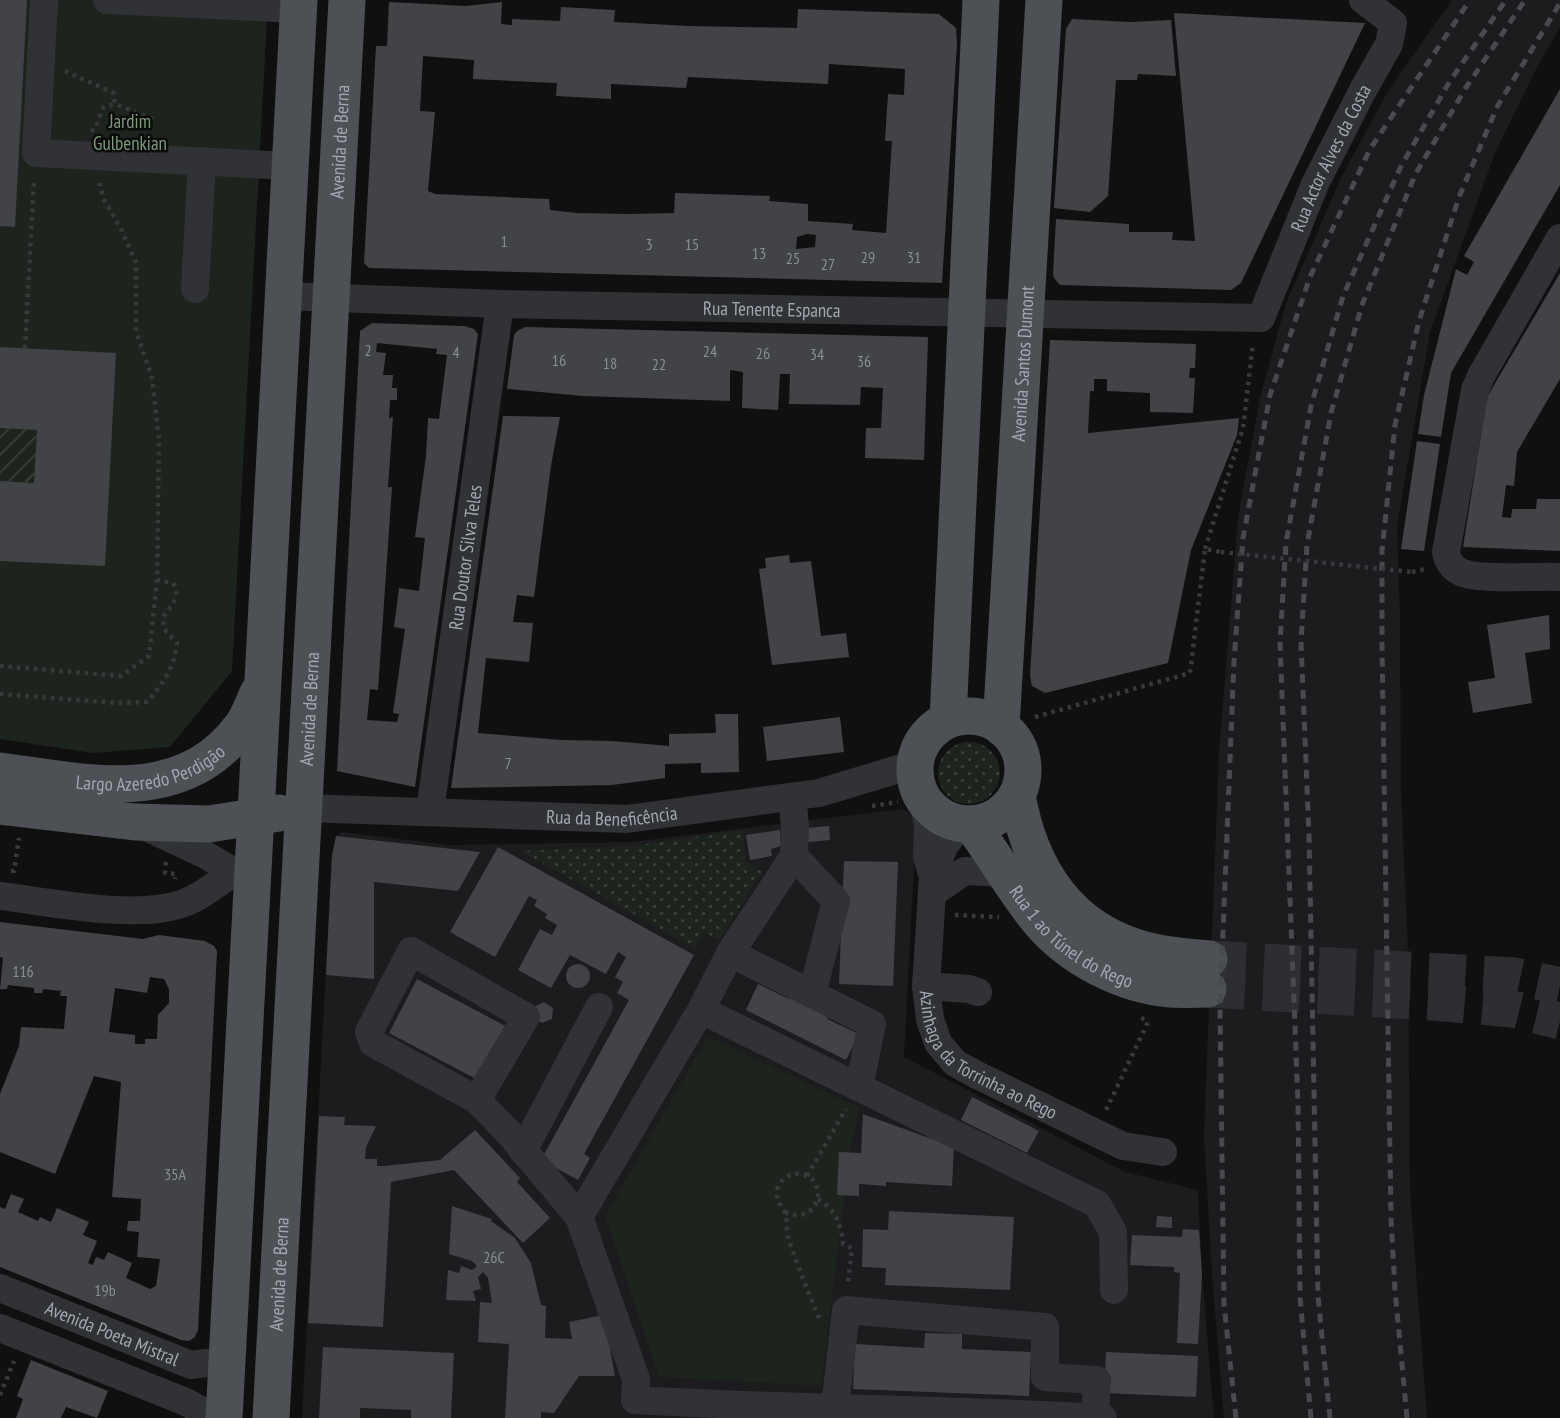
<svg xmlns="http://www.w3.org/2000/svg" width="1560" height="1418" font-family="'PT Sans Narrow',sans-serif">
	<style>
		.built { fill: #1c1c1e }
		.grass { fill: url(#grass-dots) }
		.park { fill: #1d231d }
		.garden { fill: url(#garden-furrows) }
		.building { fill: #414347; fill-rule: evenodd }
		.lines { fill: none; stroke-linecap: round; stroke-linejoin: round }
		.major-tunnel { stroke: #2d2e31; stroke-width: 37; stroke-dasharray: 37 18; stroke-linecap: butt }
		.path { stroke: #37393d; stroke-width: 4.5; stroke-dasharray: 3.5 5; stroke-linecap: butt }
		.minor { stroke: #313236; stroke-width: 28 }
		.major { stroke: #4d5054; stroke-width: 37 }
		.rail { stroke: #484a4f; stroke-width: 5; stroke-dasharray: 9 7; stroke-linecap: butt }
		.path-bridge { stroke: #37393d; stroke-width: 4.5; stroke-dasharray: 3.5 5; stroke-linecap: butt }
		.labels { text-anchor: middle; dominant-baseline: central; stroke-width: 5; stroke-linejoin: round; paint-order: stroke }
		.number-label { font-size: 16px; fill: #8a8f96 }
		.park-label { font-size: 19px; fill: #7b9a7a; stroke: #0b0b0c }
		.street-label { font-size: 19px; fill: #a2a8b1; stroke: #0b0b0c }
	</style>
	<defs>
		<pattern id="grass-dots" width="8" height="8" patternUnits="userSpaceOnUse" patternTransform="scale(1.75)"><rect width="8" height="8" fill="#1d231d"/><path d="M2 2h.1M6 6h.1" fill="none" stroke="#3b403b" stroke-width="1.8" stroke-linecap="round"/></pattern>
		<pattern id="garden-furrows" width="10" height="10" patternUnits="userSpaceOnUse" patternTransform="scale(1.75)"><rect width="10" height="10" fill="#1d231d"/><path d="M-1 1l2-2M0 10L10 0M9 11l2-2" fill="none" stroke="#3b403b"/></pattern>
	</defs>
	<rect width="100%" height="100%" fill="#101011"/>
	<path class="built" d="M1452 0H1560V28L1538 65 1495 153 1430 332 1397 527 1400 619 1401 792 1408 952 1410 1191 1427 1418H1224L1212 1274 1204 1136 1219 752 1238 518 1260 398 1286 303 1342 176 1388 91Z
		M902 809 911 813 916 825 904 1057 1125 1172 1198 1190 1202 1274 1214 1418H302L332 855 336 836 342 832 448 845 632 842Z"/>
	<path class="grass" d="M938 773a31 31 0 1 1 62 0a31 31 0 1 1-62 0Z
		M743 830 745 861 762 872 719 940 704 932 695 948 520 851 633 846Z"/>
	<path class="park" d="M0 0H268L232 671 170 747 93 753 0 739Z
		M708 1036 860 1108 851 1143 821 1386 659 1377 605 1216Z"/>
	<path class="garden" d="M0 428 37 430 34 483 0 481Z"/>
	<path class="building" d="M0 0H27L15 227 0 226Z
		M389 2 466 6 502 2 501 24 512 25V19L560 21 561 7 615 10 614 22 689 26 797 28 798 9 939 14 956 28 957 43 942 283 369 268 364 263 376 46H387ZM423 56 474 60 473 79 557 83 556 96 611 99V84L686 88 688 77 828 84 829 64 905 69 904 95 888 94 885 141H892L886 233 852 230 853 224 808 221V204L769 201 770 196 675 193 674 213 629 214 576 213 550 210 549 199 435 194 428 191 435 112 420 111ZM807 234 816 235 815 247 796 249 797 237Z
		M1174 13 1365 23 1241 283 1231 290 1060 285 1054 278 1053 274 1056 219 1129 224V232H1173L1172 240 1195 241Z
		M1072 19 1130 22 1171 20 1176 76 1138 74 1137 80H1116L1108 196 1090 212 1054 208 1066 29Z
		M1560 89V185L1451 373 1441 437 1418 434 1424 395 1456 269 1467 275 1474 262 1464 256Z
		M1560 273V379L1517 452 1514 486 1506 485 1502 517 1511 518 1512 509H1536L1537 499H1560V551L1463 547 1487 397Z
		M372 323 464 326 474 329 478 334 415 787 337 771 360 331ZM377 343 437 349 436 354 447 355 439 419 428 418 426 456 415 537 425 538 419 591 399 588 394 627 405 629 393 713 399 714 397 722 367 720 370 689 378 690 392 487H388L393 417 389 418 390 400H397V388H392L393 375H383L386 353 376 352Z
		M525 327 928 337 924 460 865 458 866 428H881L883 388 861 387 860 405 789 404 790 374H780L778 410 742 408 743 372 730 370V401L583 396 507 389 514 335 517 331Z
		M1050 340 1196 344 1195 368H1190L1189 378H1195L1193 413 1150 412V393L1107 391V379H1094V391H1090L1088 433 1239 418 1237 435 1191 550 1168 663 1045 693 1032 686 1030 676Z
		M0 347 116 353 105 566 0 561V481L34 483 37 430 0 428Z
		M503 416 560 417 551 466 534 597 517 595 513 622 533 623 529 662 486 658 478 733 561 740 612 741 669 746V734L716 733 715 714H738L739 772 701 773V763L665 764V778L612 785 451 788Z
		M1417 441 1440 444 1424 551 1401 549Z
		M789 555 790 563 811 561 821 636 846 633 849 657 772 665 759 569 766 568 765 558Z
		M1549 615 1550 649 1525 653 1532 703 1473 713 1468 682 1495 678 1487 625Z
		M840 717 844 752 767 761 763 727Z
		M829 826 830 840 808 842 807 828Z
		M780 830 781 846 771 849 772 856 750 860 746 835Z
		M336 836 480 852 458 891 374 882V979L326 975 332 855Z
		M498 847 694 955 584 1154 590 1158 578 1180 541 1160 629 1000 617 993 623 982 615 977 626 957 618 952 606 974 570 955 551 988 518 970 540 929 552 935 557 925 545 918 547 914 534 906 537 900 529 896 495 957 450 932Z
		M844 861 898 862 893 986 839 984Z
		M0 922 143 939 159 935 205 941 214 946 217 951 198 1330 195 1337 189 1341 181 1340 0 1267V1207L5 1209 11 1194 24 1199 18 1212 38 1221 40 1217 51 1222 57 1208 89 1222 83 1235 97 1241 88 1263 93 1265 96 1257 104 1260 108 1252 132 1263 126 1278 150 1289 156 1286 160 1259 137 1257 139 1232 127 1231 128 1221H140L141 1199 112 1197 121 1082 94 1076 55 1174 0 1152V1094L19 1046 21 1027 64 1029 67 996H60L61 991 43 989 42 993H34V988L8 985 7 989H0L3 958 0 957ZM150 977 164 979 169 989V1003L158 1015 157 1039H145V1044H135V1035L109 1032 115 988 147 993Z
		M566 976a12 12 0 1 1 24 0a12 12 0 1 1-24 0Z
		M417 979 509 1028 480 1081 389 1033Z
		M758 984 789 999 791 995 830 1014 827 1019 859 1034 846 1060 746 1010Z
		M544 1002 553 1008 552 1019 542 1023 533 1017 534 1007Z
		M972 1097 1039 1131 1027 1153 961 1120Z
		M863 1114 954 1147 952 1186 886 1182V1186L859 1184V1196L837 1195 839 1152 861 1153Z
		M319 1116 345 1117 344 1125 376 1126 366 1147 365 1159H377V1166H384L440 1160 475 1130 520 1178 517 1182 550 1218 523 1243 454 1170 391 1182 383 1327 308 1323Z
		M452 1206 492 1219 491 1221 515 1238 531 1263 541 1305 546 1306 545 1338 572 1339 569 1322 604 1315 615 1376H579L554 1413 541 1412V1418H505L509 1344 478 1342 480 1302 492 1303 488 1278 483 1272 478 1277 481 1289 473 1291 476 1301 446 1300 448 1270 459 1273 461 1266 472 1270 477 1266 472 1261 449 1254Z
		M889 1211 1014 1217 1010 1290 885 1285 886 1268 862 1267 863 1229 888 1230Z
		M1157 1216 1172 1217V1228L1156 1227Z
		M1183 1229 1199 1230 1202 1274 1198 1344 1177 1343 1180 1273 1174 1272V1267L1130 1265 1132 1235 1182 1237Z
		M925 1333 962 1334V1349L1031 1352 1029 1396 853 1389 855 1344 924 1348Z
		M323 1347 454 1353 451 1418H411V1410L360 1408V1418H319Z
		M1106 1352 1198 1356 1196 1397 1104 1393Z
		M31 1360 108 1391 97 1418 66 1407 61 1418H16L23 1399 17 1396Z"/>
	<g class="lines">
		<path class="major-tunnel" d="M1209 959 1515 976 1560 986
			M1208 989 1432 1002 1512 1009 1560 1021"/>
		<path class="path" d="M65 71 114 93 115 104 155 120
			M91 131 95 129 103 108 115 104
			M25 348 34 178
			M1205 549 1243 428 1253 343
			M1412 572 1425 569
			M0 666 121 676 149 656 157 580 159 440 152 378 136 331V263L121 229 103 198 99 181
			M0 694 118 703 147 702C162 684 175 668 177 643L164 629 163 617C171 605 181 598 173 583L157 580
			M1035 717 1190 673 1205 549 1221 552
			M872 806 898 802
			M166 862 165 873 176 874 175 879
			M11 871H14L19 838
			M955 915 999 917
			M1106 1110 1148 1022 1137 1015
			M807 1176 846 1109
			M818 1199C836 1211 841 1223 843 1244L852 1248 848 1284
			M785 1212C819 1228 831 1178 800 1174 790 1172 778 1181 777 1191 776 1200 780 1204 784 1211 788 1218 786 1229 788 1237 797 1265 808 1292 819 1318
			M0 1395 14 1361"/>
		<g class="minor">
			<path d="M44 0 36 153 290 166"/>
			<path d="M107 0 299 9"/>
			<path d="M1560 238 1481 376 1475 390 1446 552C1448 563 1453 569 1463 573 1480 580 1539 576 1560 577"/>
			<path d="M195 289 202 161"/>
			<path id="s1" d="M284 296 500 304 1261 318 1315 184 1363 90 1389 44 1393 23 1363 0"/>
			<path d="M792 797 795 826 794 856 730 953 701 1010 579 1217 636 1379 635 1400C791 1409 947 1409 1103 1418"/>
			<path d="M923 800 928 825 927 856 931 871"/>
			<path id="s2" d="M304 808 627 819 819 793 915 764"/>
			<path id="s3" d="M430 811 500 304"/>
			<path id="s4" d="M961 824 944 846 933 877 926 986 930 1019 938 1043 955 1063 977 1075 1123 1146 1163 1152"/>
			<path d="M144 826 204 854 234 872H250"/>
			<path d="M794 856 836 901 812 994"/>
			<path d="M932 893 965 871 1004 873"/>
			<path d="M0 896C50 902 131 919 178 905 199 899 216 884 234 872"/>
			<path d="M730 953 872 1024 859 1087"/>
			<path d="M926 986 969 989 978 992"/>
			<path d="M701 1010 1097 1204 1113 1232 1114 1290"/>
			<path d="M477 1100 526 1017 411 951 369 1032 373 1043 477 1100 509 1133 579 1217"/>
			<path d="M523 1151 599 1007"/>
			<path id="s5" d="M0 1288 191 1365 206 1363 227 1364"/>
			<path d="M0 1328 186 1402 214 1418"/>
			<path d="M835 1407 846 1310 1045 1327V1377L1097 1380 1095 1418"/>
		</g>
		<g class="major">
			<circle cx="969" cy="770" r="54"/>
			<path d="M948 720 981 0"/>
			<path id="s6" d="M1001 727 1044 0"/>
			<path id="s7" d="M0 771C84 782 182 808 241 727 249 717 253 704 258 693"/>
			<path d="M1017 795C1030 870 1069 930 1145 950 1166 956 1188 957 1209 959"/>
			<path d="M0 806 135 822 209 824 279 813"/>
			<path id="s8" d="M971 824C995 856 1014 890 1039 921 1070 958 1122 985 1170 989 1183 990 1196 989 1208 989"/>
			<path d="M224 1418 299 0"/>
			<path id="s9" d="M271 1418 347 0"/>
		</g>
		<path class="rail" d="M1236 1418 1224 1304 1220 1007 1234 661 1243 538 1270 395 1310 277 1370 149 1470 0
			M1311 1418 1300 1298 1298 1103 1280 643 1286 543 1311 406 1343 296 1401 166 1450 81 1506 0
			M1330 1418 1318 1296 1309 835 1301 642 1307 545 1331 413 1362 305 1415 175 1465 89 1525 0
			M1407 1418 1395 1290 1391 1219 1382 646V551L1395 425 1419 321 1459 197 1497 107 1560 3"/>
		<path class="path-bridge" d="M1221 552 1412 572"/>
	</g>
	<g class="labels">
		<g class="number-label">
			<text x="504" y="241">1</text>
			<text x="649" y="244">3</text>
			<text x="692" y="244">15</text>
			<text x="759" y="253">13</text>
			<text x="868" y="257">29</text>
			<text x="914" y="257">31</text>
			<text x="793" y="258">25</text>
			<text x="828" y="264">27</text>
			<text x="368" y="350">2</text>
			<text x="710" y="351">24</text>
			<text x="456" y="352">4</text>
			<text x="763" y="353">26</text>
			<text x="817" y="354">34</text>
			<text x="559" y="360">16</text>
			<text x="864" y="361">36</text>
			<text x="610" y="363">18</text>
			<text x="659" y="364">22</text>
			<text x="508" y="763">7</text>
			<text x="23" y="971">116</text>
			<text x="175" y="1174">35A</text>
			<text x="494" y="1257">26C</text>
			<text x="105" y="1290">19b</text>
		</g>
		<g class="park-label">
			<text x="130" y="121">Jardim<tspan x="130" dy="22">Gulbenkian</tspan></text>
		</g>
		<g class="street-label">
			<text stroke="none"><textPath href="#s9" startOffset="1278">Avenida de Berna</textPath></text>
			<text stroke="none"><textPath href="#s1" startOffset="1152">Rua Actor Alves da Costa</textPath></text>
			<text stroke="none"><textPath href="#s1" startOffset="488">Rua Tenente Espanca</textPath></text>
			<text stroke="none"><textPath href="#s6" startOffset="364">Avenida Santos Dumont</textPath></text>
			<text stroke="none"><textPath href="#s3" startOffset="256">Rua Doutor Silva Teles</textPath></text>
			<text stroke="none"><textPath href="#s9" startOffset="710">Avenida de Berna</textPath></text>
			<text stroke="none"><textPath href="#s7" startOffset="154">Largo Azeredo Perdigão</textPath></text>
			<text stroke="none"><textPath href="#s2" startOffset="308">Rua da Beneficência</textPath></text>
			<text stroke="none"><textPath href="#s8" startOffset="154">Rua 1 ao Túnel do Rego</textPath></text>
			<text stroke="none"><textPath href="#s4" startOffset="271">Azinhaga da Torrinha ao Rego</textPath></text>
			<text stroke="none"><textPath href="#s9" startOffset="144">Avenida de Berna</textPath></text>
			<text stroke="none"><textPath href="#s5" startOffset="121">Avenida Poeta Mistral</textPath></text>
		</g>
	</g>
</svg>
